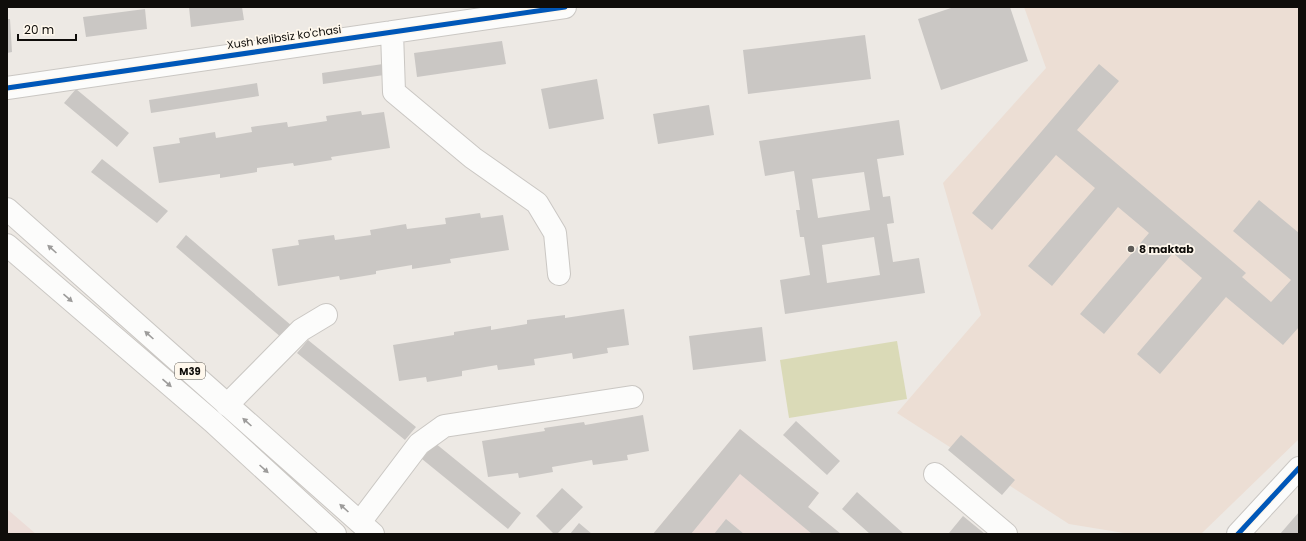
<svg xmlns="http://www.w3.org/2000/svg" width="1306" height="541" font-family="Poppins,sans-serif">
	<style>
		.industrial { fill: #ecddd8 }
		.education { fill: #ecded4 }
		.green { fill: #dadab7 }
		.building { fill: #cac7c4; fill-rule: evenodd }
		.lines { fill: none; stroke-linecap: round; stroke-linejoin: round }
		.minor-casing { stroke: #cac7c3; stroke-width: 24 }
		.highway-casing { stroke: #cac7c3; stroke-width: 24 }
		.minor { stroke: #fcfcfb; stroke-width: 22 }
		.highway { stroke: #fcfcfb; stroke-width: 22 }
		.cycleway-casing { stroke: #fff8ed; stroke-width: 8 }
		.cycleway { stroke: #0057b8; stroke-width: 5 }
		.oneway { fill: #9d9c9b }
		.poi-dot { fill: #5d5a56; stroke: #fff8ed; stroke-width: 1.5 }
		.labels { text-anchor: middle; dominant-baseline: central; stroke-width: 3.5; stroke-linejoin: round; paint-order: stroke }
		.shield { fill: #fff8ed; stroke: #57544e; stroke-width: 1 }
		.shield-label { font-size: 10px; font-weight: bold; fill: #0f0d0a }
		.street-label { font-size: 11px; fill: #0f0d0a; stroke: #fff8ed }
		.poi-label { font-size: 11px; font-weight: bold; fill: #0f0d0a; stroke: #fff8ed; text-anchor: start }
	</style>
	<rect width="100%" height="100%" fill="#ede9e4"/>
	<path class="industrial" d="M740 429 819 493 808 507 841 534H653Z
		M7 509 36 534H7Z"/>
	<path class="education" d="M1024 7H1299V439L1201 534H1130L1069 524 897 413 981 315 943 183 1046 68Z"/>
	<path class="green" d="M897 341 907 399 789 418 780 360Z"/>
	<path class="building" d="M189 7H242L244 20 191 27Z
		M954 7H1010L1028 61 941 90 918 19Z
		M145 9 147 29 86 37 83 17Z
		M7 19H10L12 52 7 53Z
		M865 35 871 79 748 94 743 50Z
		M502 41 506 64 417 77 414 53Z
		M383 64 384 75 323 84 322 73Z
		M1099 64 1119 81 1077 130 1246 273 1242 277 1271 302 1291 280 1233 231 1259 200 1299 233V327L1283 345 1226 297 1160 374 1137 354 1202 278 1173 253 1104 334 1080 314 1149 233 1118 207 1052 286 1028 266 1095 188 1056 155 992 230 972 213Z
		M597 79 604 119 549 129 541 89Z
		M257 83 259 96 151 113 149 100Z
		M76 89 129 133 117 147 64 103Z
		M709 105 714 135 658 144 653 114Z
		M361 111 362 115 384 112 390 148 331 157 332 160 294 166 293 163 257 168V172L220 178V174L159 183 153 147 180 143 179 138 215 132 216 138 252 132 251 127 287 122 288 127 327 121 326 116Z
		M899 120 904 155 877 159 883 197 890 196 894 223 887 224 893 262 919 258 925 293 785 314 780 280 810 275 804 237H800L796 210H800L794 171 765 176 759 141ZM864 172 870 210 818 218 812 179ZM874 237 880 275 827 283 822 245Z
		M102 159 168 211 157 223 91 172Z
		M480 213 481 218 503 215 509 250 450 259 451 263 412 269V265L376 271V274L340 280 339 276 278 286 272 249 299 245 298 240 334 235 335 240 371 235 370 230 406 224 407 229 446 224 445 218Z
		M186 235 292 326 282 338 176 247Z
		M624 309 629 345 607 348 608 353 573 359 572 353 534 359 535 365 498 370 497 365 462 371V376L427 382 426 377 399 381 393 345 454 335V332L491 326V330L527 324V320L565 315V318Z
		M762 327 766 361 693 370 689 336Z
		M308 340 416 427 405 440 297 353Z
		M643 415 649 451 627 455 628 460 593 465 592 460 552 467 553 472 519 478 518 473 488 477 482 441 545 431 544 428 584 422 585 425Z
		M796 421 840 461 827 475 783 435Z
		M740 429 819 493 808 507 841 534H812L740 474 691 534H653Z
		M961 435 1015 480 1002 495 948 450Z
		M435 443 521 513 508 529 422 459Z
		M562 488 583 507 557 534H554L536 516Z
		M857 492 904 534H870L842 509Z
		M1299 512V534H1280Z
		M963 516 985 534H950L949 533Z
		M726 519 744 534H714Z
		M579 523 592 534H570Z"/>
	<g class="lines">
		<g class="minor-casing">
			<path id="minor" d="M392 32 394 92 473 158 537 203 555 233 559 274
				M7 88 565 7
				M227 405 301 330 326 315
				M935 474 1006 534
				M360 522 419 444 444 426 632 397
				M1238 534 1299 468"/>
		</g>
		<g class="highway-casing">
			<path id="highway" d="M7 209 373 534
				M7 245 213 422 335 534"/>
		</g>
		<use href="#minor" class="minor"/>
		<use href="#highway" class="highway"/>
		<g class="cycleway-casing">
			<path id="cycleway" d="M7 88 565 7
				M1238 534 1299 468"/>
		</g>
		<use href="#cycleway" class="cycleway"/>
	</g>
	<defs><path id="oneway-solid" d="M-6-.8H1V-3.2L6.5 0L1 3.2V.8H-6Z"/></defs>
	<g class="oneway">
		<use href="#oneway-solid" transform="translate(52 249) rotate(-138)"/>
		<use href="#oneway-solid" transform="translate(68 298) rotate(41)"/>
		<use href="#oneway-solid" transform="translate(149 335) rotate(-138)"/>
		<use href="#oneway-solid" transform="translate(167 383) rotate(41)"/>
		<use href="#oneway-solid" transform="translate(247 422) rotate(-138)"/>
		<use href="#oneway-solid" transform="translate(264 469) rotate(42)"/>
		<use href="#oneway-solid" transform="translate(344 508) rotate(-138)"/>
	</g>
	<circle class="poi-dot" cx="1131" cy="249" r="4"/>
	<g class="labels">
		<rect class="shield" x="175" y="363" width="30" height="16" rx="3"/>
		<g class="shield-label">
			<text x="190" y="371">M39</text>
		</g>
		<g class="street-label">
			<text transform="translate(284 37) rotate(-8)">Xush kelibsiz ko'chasi</text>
		</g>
		<g class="poi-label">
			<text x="1139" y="249">8 maktab</text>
		</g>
	</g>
	<rect width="1306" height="541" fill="none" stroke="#0f0d0a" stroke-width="16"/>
	<path d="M18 34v6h58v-6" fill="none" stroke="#0f0d0a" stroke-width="2"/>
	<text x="24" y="34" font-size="12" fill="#0f0d0a" stroke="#fff8ed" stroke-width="3" paint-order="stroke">20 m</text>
</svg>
